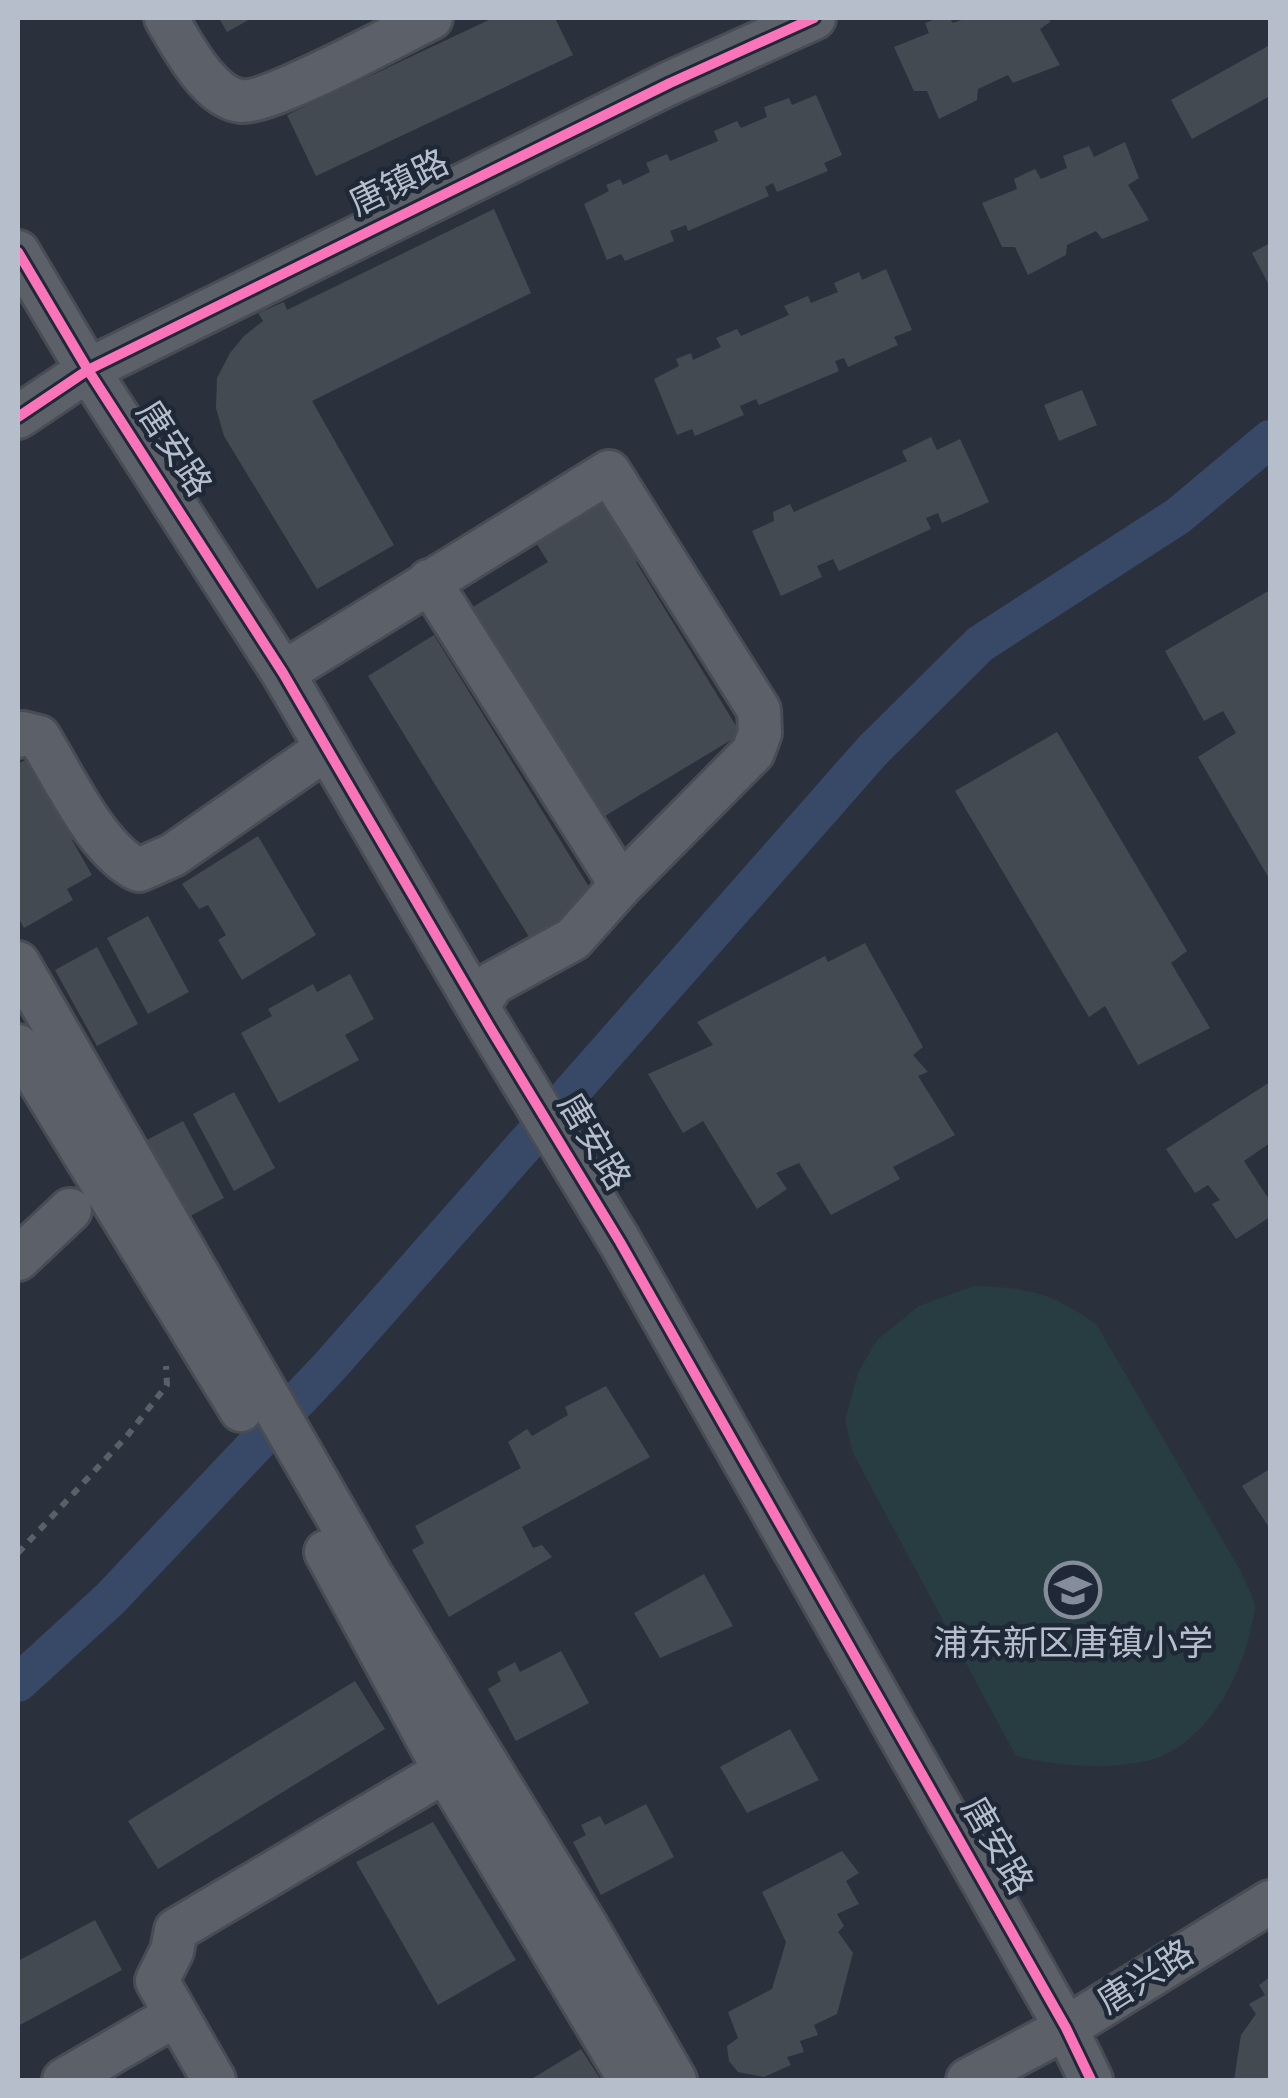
<svg xmlns="http://www.w3.org/2000/svg" width="1288" height="2098" font-family="Overpass,'Noto Sans SC',sans-serif">
	<style>
		.green { fill: #283d42 }
		.lines { fill: none; stroke-linecap: round; stroke-linejoin: round }
		.canal { stroke: #374967; stroke-width: 38 }
		.building { fill: #444a52 }
		.minor-casing { stroke: #484c54; stroke-width: 48 }
		.path { stroke: #596066; stroke-width: 6; stroke-dasharray: 8 8; stroke-linecap: butt }
		.minor { stroke: #5c6169; stroke-width: 42 }
		.cycleway-casing { stroke: #1e2837; stroke-width: 16 }
		.cycleway { stroke: #fb73b8; stroke-width: 10 }
		.labels { text-anchor: middle; dominant-baseline: central; stroke-width: 9; stroke-linejoin: round; paint-order: stroke }
		.street-label { font-size: 35px; fill: #b6becc; stroke: #1e2837 }
		.poi-label { font-size: 35px; fill: #b6becc; stroke: #1e2837 }
	</style>
	<rect width="100%" height="100%" fill="#2b313c"/>
	<path class="green" d="M974 1286C1030 1288 1049 1292 1096 1324L1240 1570C1244 1581 1253 1595 1255 1606 1256 1612 1252 1622 1251 1628 1240 1681 1203 1748 1146 1761 1105 1770 1056 1766 1016 1756L853 1453 845 1420 858 1373 877 1340 919 1306Z"/>
	<g class="lines">
		<path class="canal" d="M18 1683 110 1599 330 1366 873 750 980 644 1178 516 1270 439"/>
	</g>
	<path class="building" d="M219 18H252L227 32Z
		M493 18H555L573 55 316 176 287 115Z
		M938 18H949L953 23 967 18H1049L1050 22 1040 29 1060 65 1013 83 1008 75 978 89 977 100 939 119 927 91H914L894 47 929 33 925 23Z
		M1270 45V96L1192 139 1171 100Z
		M816 95 842 155 824 163 828 171 777 192 773 183 765 187 769 196 688 231 686 225 670 231 674 241 625 261 621 254 607 260 584 204 609 191 606 185 620 179 623 185 650 172 646 163 667 154 670 161 718 141 714 131 737 121 741 128 767 117 764 107 789 98 792 105Z
		M1125 142 1139 178 1128 185 1149 220 1102 239 1096 231 1067 245 1066 255 1028 275 1015 247H1002L982 203 1017 189 1014 179 1035 169 1041 179 1067 168 1063 156 1089 146 1094 157Z
		M494 209 531 293 312 401 394 545 317 589 224 436 216 408 217 378 230 353 244 336 263 321 258 313 284 302 287 310Z
		M1270 243V287L1252 253Z
		M886 269 912 330 894 337 898 345 848 367 844 358 835 361 839 371 759 405 756 399 740 406 744 415 695 436 692 429 677 435 654 379 679 366 676 359 691 353 693 360 721 347 716 338 737 329 741 336 789 315 784 306 808 296 811 303 838 292 834 283 859 272 862 280Z
		M1082 390 1097 425 1059 441 1044 405Z
		M931 437 937 450 960 439 989 502 942 523 938 513 926 518 931 529 839 571 833 559 817 566 822 577 781 596 752 531 774 521 773 512 790 504 794 512 907 461 902 451Z
		M608 497 645 558 636 562 741 734 595 822 466 611 548 562 535 541Z
		M1270 590V880L1198 757 1236 733 1223 711 1204 721 1165 651Z
		M434 635 597 900 531 940 368 676Z
		M1057 732 1187 951 1171 963 1210 1028 1138 1065 1105 1006 1089 1017 955 791Z
		M25 760 44 792 56 786 83 833 72 840 92 875 67 889 73 900 24 928 18 917V764Z
		M258 836 316 935 242 980 218 940 226 935 208 905 199 909 182 884Z
		M148 916 189 992 148 1014 107 938Z
		M865 943 923 1047 913 1055 928 1072 918 1076 955 1135 893 1167 900 1179 831 1215 799 1163 776 1173 787 1189 757 1209 703 1121 683 1133 648 1074 713 1045 697 1022 825 956 828 962Z
		M97 947 138 1024 97 1046 55 970Z
		M350 974 374 1019 345 1035 359 1060 279 1103 241 1033 272 1016 268 1009 313 984 317 992Z
		M1270 1082V1143L1244 1161 1270 1201V1217L1236 1239 1212 1204 1220 1200 1208 1185 1195 1193 1166 1149Z
		M234 1092 275 1168 234 1191 193 1114Z
		M183 1121 224 1198 183 1220 141 1143Z
		M606 1386 650 1457 522 1527 533 1548 542 1545 552 1557 449 1617 412 1550 424 1543 415 1526 521 1468 508 1442 527 1429 532 1436 568 1415 565 1407Z
		M1270 1469V1529L1242 1486Z
		M704 1574 733 1626 660 1658 634 1613Z
		M561 1651 589 1703 516 1741 488 1689 501 1681 497 1672 515 1662 520 1672Z
		M355 1681 385 1729 158 1869 128 1821Z
		M790 1729 819 1780 747 1813 720 1767Z
		M646 1804 674 1857 601 1895 573 1842 586 1835 581 1825 600 1816 605 1825Z
		M433 1822 516 1960 438 2005 356 1862Z
		M842 1851 859 1873 846 1881 859 1904 837 1914 844 1926 838 1932 853 1953 837 2014 814 2025 818 2035 800 2041 804 2052 787 2057 791 2065 764 2077 738 2072 729 2061 727 2046 738 2038 728 2012 772 1989 786 1942 762 1892Z
		M95 1920 122 1970 18 2026V1961Z
		M1270 1977V2080H1234L1241 2035 1256 2014 1249 2004 1265 1995 1259 1985Z
		M581 2049 601 2080H530Z"/>
	<g class="lines">
		<g class="minor-casing">
			<path id="minor" d="M166 18C181 43 208 97 241 101 270 104 397 34 431 18
				M18 252 88 370 283 673 489 1026 620 1242 1066 2028 1091 2080
				M18 417 88 370 670 83 814 18
				M283 673 609 472 759 710 760 733 753 752 621 885 429 581
				M18 736 23 733 39 737C63 776 98 852 139 870L173 855 327 748
				M18 963 371 1575 585 1924 675 2080
				M479 1004 493 983 573 939 621 885
				M18 1046 241 1410
				M18 1259 70 1210
				M326 1552 445 1771 630 2080
				M64 2080 174 2016
				M214 2080 157 1981 172 1951 176 1930 445 1771
				M968 2080 1066 2028 1270 1902"/>
		</g>
		<path class="path" d="M18 1553 127 1436 167 1385 166 1366"/>
		<use href="#minor" class="minor"/>
		<g class="cycleway-casing">
			<path id="cycleway" d="M18 252 88 370 283 673 489 1026 620 1242 1066 2028 1091 2080
				M18 417 88 370 670 83 814 18"/>
		</g>
		<use href="#cycleway" class="cycleway"/>
	</g>
	<defs>
		<g id="school-ring" transform="scale(2.875)"><circle r="9.5" fill="#1e2837" stroke="#858d9a" stroke-width="1.5"/><path d="M0-5L7-2L0 1L-7-2ZM-4 1L0 2.5L4 1V4Q0 6-4 4Z" fill="#858d9a"/></g>
	</defs>
	<g fill-rule="evenodd">
		<use href="#school-ring" x="1073" y="1590"/>
	</g>
	<g class="labels">
		<g class="street-label">
			<text transform="translate(400 185) rotate(-26)">唐镇路</text>
			<text transform="translate(172 450) rotate(57)">唐安路</text>
			<text transform="translate(592 1143) rotate(59)">唐安路</text>
			<text transform="translate(995 1847) rotate(60)">唐安路</text>
			<text transform="translate(1147 1979) rotate(-32)">唐兴路</text>
		</g>
		<g class="poi-label">
			<text x="1073" y="1646">浦东新区唐镇小学</text>
		</g>
	</g>
	<rect width="1288" height="2098" fill="none" stroke="#b6becc" stroke-width="40"/>
</svg>
